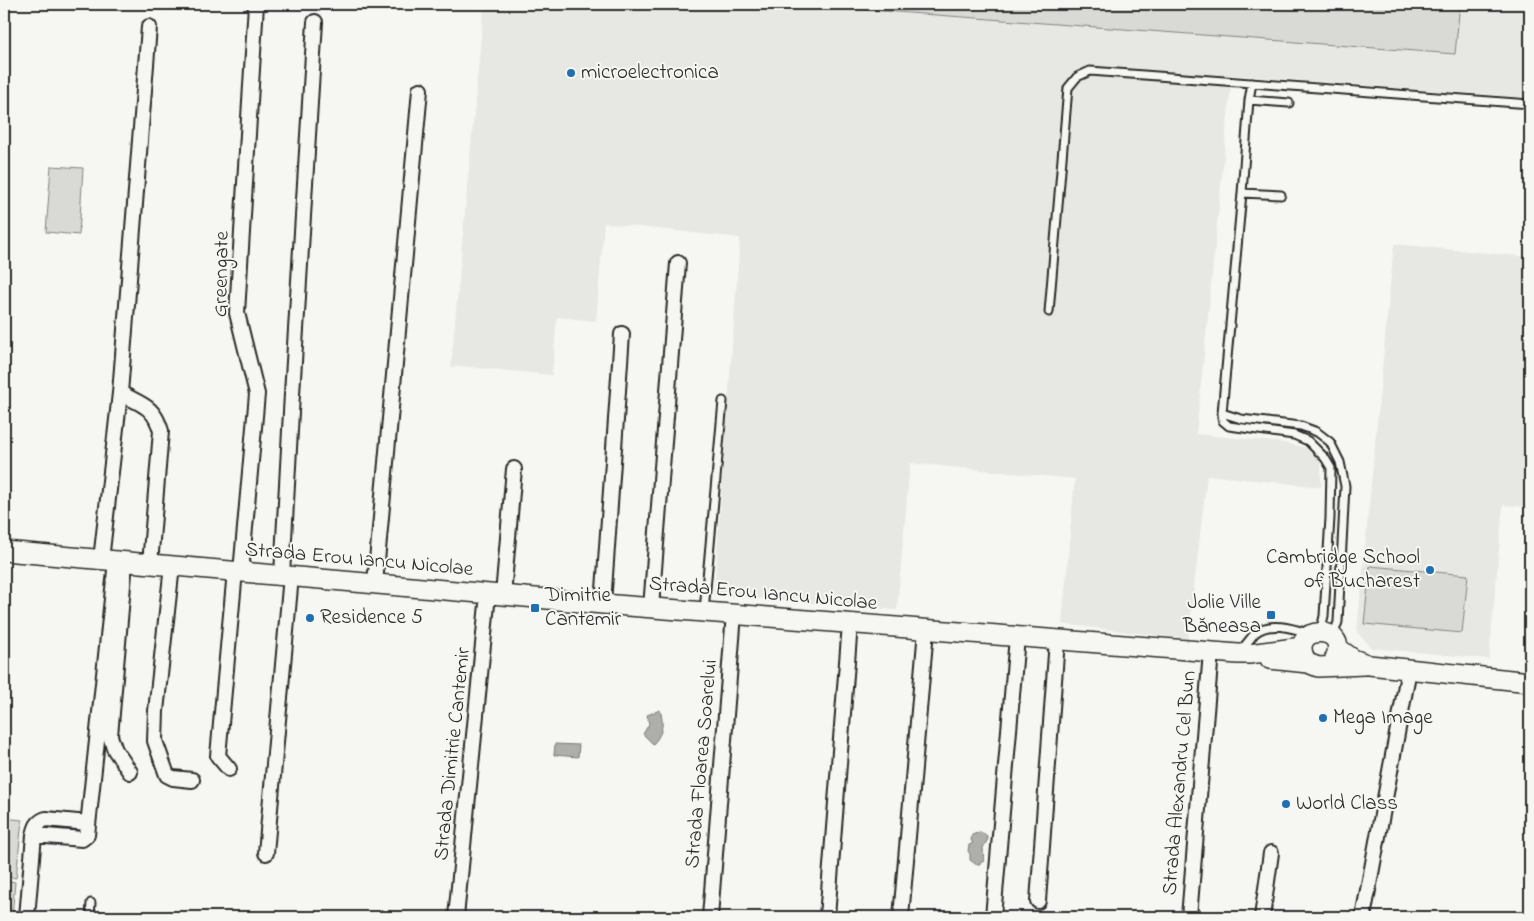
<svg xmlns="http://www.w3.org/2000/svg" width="1534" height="921" font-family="'Indie Flower',sans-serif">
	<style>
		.built { fill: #e7e7e3 }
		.green { fill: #d9d9d5; stroke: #828280 }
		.water { fill: #aeaeab; stroke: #7a7a78 }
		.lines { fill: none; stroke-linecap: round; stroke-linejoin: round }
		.lane-casing { stroke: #2b2b2b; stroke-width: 11 }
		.street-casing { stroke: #2b2b2b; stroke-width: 18 }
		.secondary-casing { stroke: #2b2b2b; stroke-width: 22 }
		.lane { stroke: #f6f6f2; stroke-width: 7 }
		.street { stroke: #f6f6f2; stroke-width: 14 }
		.secondary { stroke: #f6f6f2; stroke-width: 19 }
		.poi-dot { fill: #1f6fb2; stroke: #f6f6f2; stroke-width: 2 }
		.labels { text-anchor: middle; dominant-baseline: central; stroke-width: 4; stroke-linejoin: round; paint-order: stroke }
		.poi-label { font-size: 21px; fill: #2b2b2b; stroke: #f6f6f2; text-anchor: start }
		.street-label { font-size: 21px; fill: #2b2b2b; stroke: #f6f6f2 }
	</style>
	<rect width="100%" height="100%" fill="#f6f6f2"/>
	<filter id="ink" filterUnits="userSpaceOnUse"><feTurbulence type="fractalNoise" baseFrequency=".02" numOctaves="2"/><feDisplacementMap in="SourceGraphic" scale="10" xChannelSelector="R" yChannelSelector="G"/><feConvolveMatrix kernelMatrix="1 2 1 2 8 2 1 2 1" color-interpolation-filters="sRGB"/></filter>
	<g filter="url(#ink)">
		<path class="built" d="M484 4H790L1455 54 1460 4H1530V98L1232 75 1196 434 1285 443 1311 449 1321 460V487L1207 475 1188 639 1062 624 1075 479 910 463 897 610 714 595 740 238 604 223 596 321 557 317 552 375 459 366 451 367Z
			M1394 244 1530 257V507L1503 505 1489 659 1372 648 1357 632Z"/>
		<path class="green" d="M790 4H1460L1455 54Z
			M51 166 83 168 79 235 46 232Z
			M1370 566 1468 575 1462 633 1364 624Z
			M4 818 22 820 16 878 4 876Z
			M4 880 15 882 12 917H4Z"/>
		<path class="water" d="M660 710C664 723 663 734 653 744L643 734 649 724 647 715Z
			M555 744 579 745 578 757 554 755Z
			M980 832 985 834 988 839 983 848 984 861 977 865 970 860V854L968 851 969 845 973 843 971 840 972 835Z"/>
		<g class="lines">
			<g class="lane-casing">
				<path id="lane" d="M1249 100 1252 83
					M1289 103 1249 100 1242 193 1222 413 1223 421 1229 426 1294 435 1308 441 1325 458 1331 468 1330 518 1324 616 1322 624 1317 631
					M1242 193 1281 195
					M1049 312 1068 88 1077 77 1090 71 1530 104
					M1222 413 1241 419 1301 426 1317 432 1330 442 1340 462 1345 486 1338 622 1333 637
					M704 611 723 401
					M1240 651C1245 646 1250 639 1255 633 1269 621 1292 628 1308 633
					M90 917 91 903"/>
			</g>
			<g class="street-casing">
				<path id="street" d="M120 393C142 405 154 406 161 431L150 564
					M101 560 120 393 149 27
					M125 562 110 736 115 750 130 772
					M172 566 156 711 155 741 167 775 173 778 192 780
					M241 572 257 394 237 313 256 4
					M282 575 292 394 315 22
					M375 583 420 90
					M503 595 514 469
					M603 604 622 334
					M651 608 678 263
					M229 769 218 756 235 571
					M34 835C36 827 37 822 46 819L88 823
					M266 853 291 576
					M1038 901 1057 640
					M27 917 34 835 82 839 87 835 116 561
					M456 917 488 594
					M710 917 734 614
					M827 917 850 624
					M901 917 926 630
					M993 917 1017 637
					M1189 917 1211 652
					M1262 917 1271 853
					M1363 917 1409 669"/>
			</g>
			<g class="secondary-casing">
				<path id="secondary" d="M4 551 603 604 1238 654H1249L1302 647
					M1338 648 1353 659 1369 665 1530 682
					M1270 659 1308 663 1318 667 1364 665
					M1305 659C1288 624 1351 624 1335 658"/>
			</g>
			<use href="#lane" class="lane"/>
			<use href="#street" class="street"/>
			<use href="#secondary" class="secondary"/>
		</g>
	</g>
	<g class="poi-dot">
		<circle cx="571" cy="73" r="5"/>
		<circle cx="1430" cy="570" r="5"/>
		<rect x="530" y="603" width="10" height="10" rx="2.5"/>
		<rect x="1266" y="610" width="10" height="10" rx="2.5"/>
		<circle cx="310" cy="618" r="5"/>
		<circle cx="1323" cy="718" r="5"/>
		<circle cx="1286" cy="804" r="5"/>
	</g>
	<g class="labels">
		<g class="poi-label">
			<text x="581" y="73">microelectronica</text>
			<text x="1420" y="558" text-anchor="end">Cambridge School<tspan x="1420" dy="24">of Bucharest</tspan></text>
			<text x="545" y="596">Dimitrie<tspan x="545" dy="24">Cantemir</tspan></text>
			<text x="1261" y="603" text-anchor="end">Jolie Ville<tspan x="1261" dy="24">Băneasa</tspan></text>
			<text x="320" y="618">Residence 5</text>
			<text x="1333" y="718">Mega Image</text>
			<text x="1296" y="804">World Class</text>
		</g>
		<g class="street-label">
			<text transform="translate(222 274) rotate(-89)">Greengate</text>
			<text transform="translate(359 560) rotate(5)">Strada Erou Iancu Nicolae</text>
			<text transform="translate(763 594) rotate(5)">Strada Erou Iancu Nicolae</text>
			<text transform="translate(453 754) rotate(-84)">Strada Dimitrie Cantemir</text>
			<text transform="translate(702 764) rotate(-85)">Strada Floarea Soarelui</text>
			<text transform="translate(1180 783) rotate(-85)">Strada Alexandru Cel Bun</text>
		</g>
	</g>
	<rect width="1534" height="921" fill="none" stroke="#f6f6f2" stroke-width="20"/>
	<rect x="10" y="10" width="1514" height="901" fill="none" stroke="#2b2b2b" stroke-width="2" filter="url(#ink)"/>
</svg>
